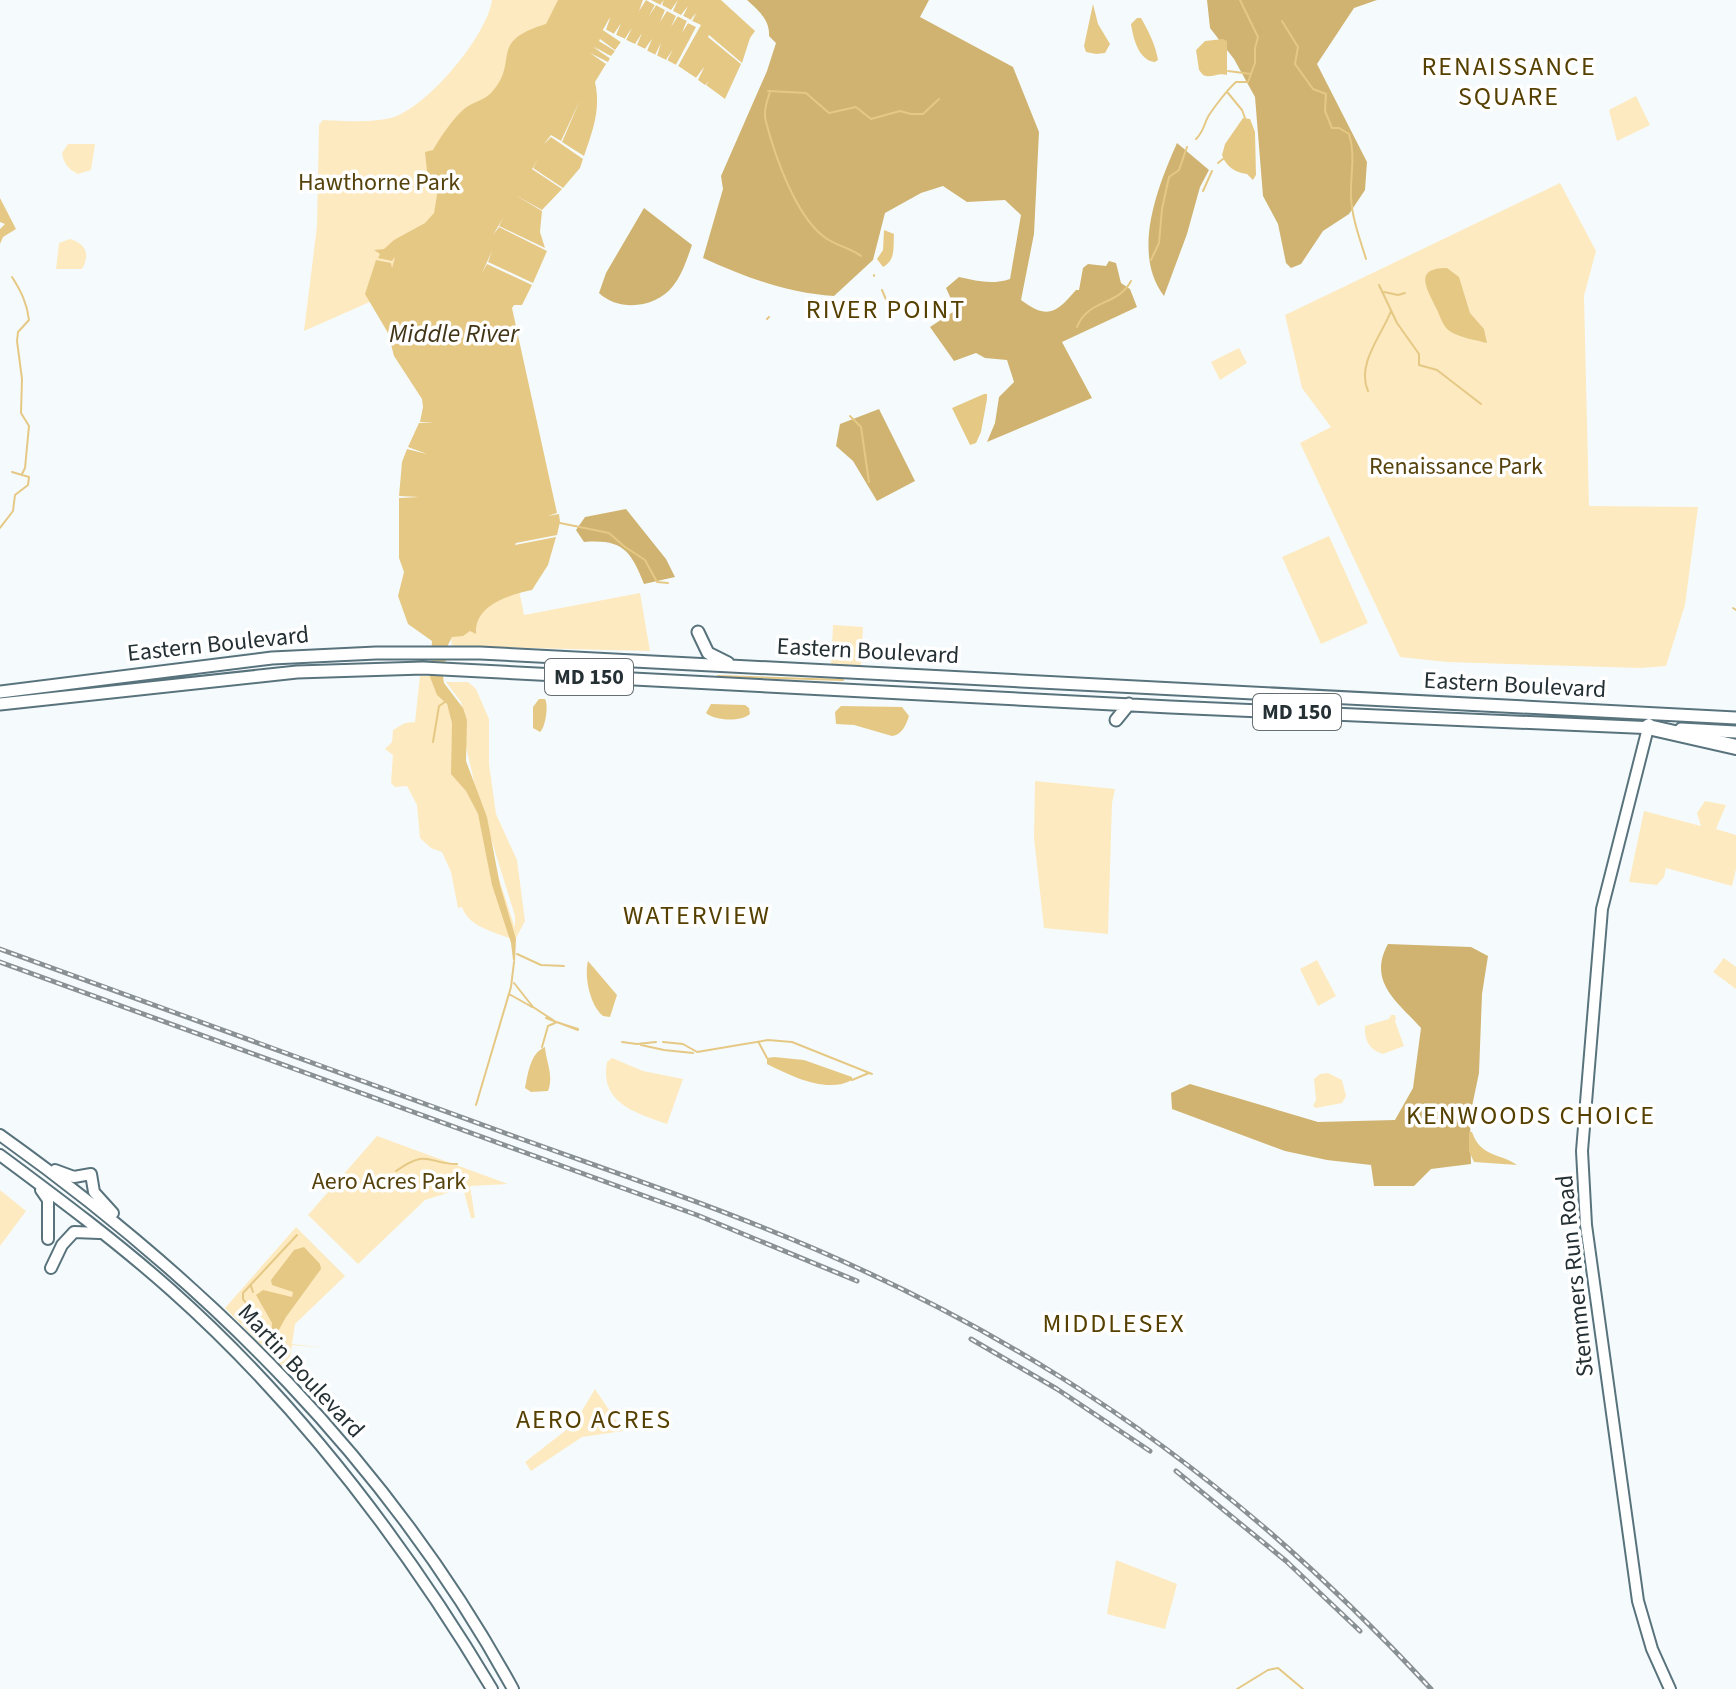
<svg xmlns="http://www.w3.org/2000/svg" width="1736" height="1689" font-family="'Source Sans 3',sans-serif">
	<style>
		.green { fill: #fdeac0 }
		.forest { fill: #d0b370 }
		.water { fill: #e6c885 }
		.pier { fill: #f5fbfd }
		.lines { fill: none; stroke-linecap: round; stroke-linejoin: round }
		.stream { stroke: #e6c885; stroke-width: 2 }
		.secondary-casing { stroke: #59737d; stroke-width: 14 }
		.primary-casing { stroke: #59737d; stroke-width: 15 }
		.highway-casing { stroke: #59737d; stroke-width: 18 }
		.secondary { stroke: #fff; stroke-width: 10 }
		.primary { stroke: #fff; stroke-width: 11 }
		.highway { stroke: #fff; stroke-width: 14 }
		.rail-casing { stroke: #899194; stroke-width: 5 }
		.rail { stroke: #fff; stroke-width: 2; stroke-dasharray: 6; stroke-linecap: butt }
		.labels { text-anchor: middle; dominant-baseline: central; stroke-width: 7; stroke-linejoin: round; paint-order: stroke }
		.shield { fill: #fff; stroke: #666e71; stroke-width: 2 }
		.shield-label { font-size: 22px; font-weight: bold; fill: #253034 }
		.park-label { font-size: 24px; fill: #56420c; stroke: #fff }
		.street-label { font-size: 24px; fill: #253034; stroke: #fff }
		.neighbourhood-label { font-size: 26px; letter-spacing: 2px; fill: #564000; stroke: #fff }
		.water-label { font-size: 26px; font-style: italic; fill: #423517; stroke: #fff }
	</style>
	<rect width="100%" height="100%" fill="#f5fbfd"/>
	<path class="green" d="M492 0H565L390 293 304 331 317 226 319 125 323 120C346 121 369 123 391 118 427 108 487 36 492 0Z
		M1636 96 1650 125 1617 141 1609 110Z
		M68 144H95L91 170 78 174C68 169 64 164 62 153Z
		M1560 183 1596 251 1584 296 1589 506 1698 507 1685 605 1666 666 1640 668 1447 662 1400 657 1300 443 1331 427 1302 388 1285 315Z
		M70 239C87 244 90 255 82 269H56L59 243Z
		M1239 348 1247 363 1220 380 1211 362Z
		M1329 536 1368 623 1321 644 1282 557Z
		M519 590 524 615 640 593 650 651 452 646 451 638 494 600Z
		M833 625 863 627 861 666 831 665Z
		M420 676H433L451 714 460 777 478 814 515 928V916L476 790 466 747V725L461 702 446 682H468L476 689 489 719V764L496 814 517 860 525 921 515 940C497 933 468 927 462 907L458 908 451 872 442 852 431 848 420 838 417 805 407 786 395 787 391 783 393 755 385 749 392 742 393 730 405 723 415 722Z
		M1035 781 1115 789 1112 803 1108 934 1044 928 1034 838Z
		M1705 801 1726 805 1716 829 1736 835V869L1732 886 1666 868 1664 877 1657 885 1629 882 1644 811 1701 826 1697 813Z
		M1724 958 1736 967V989L1713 972Z
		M1317 960 1336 996 1318 1006 1300 969Z
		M1391 1015H1395L1396 1018 1395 1021 1404 1046 1383 1054C1369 1050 1364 1040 1365 1026L1389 1019Z
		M612 1058 643 1071 683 1079 667 1124C636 1113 599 1103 607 1062Z
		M1328 1073 1342 1080 1346 1096 1342 1103 1316 1108 1313 1106 1316 1100 1314 1079 1320 1074Z
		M377 1136 508 1184 470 1186 475 1218H471L463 1188 425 1200 358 1264 308 1215Z
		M0 1190 26 1211 0 1246Z
		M296 1227 345 1276 295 1324 292 1344 327 1348 292 1345 288 1372 225 1308Z
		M595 1389 623 1431 582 1437 531 1471 525 1462 574 1424Z
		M1116 1560 1177 1584 1165 1629 1107 1614Z"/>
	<path class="forest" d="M747 0H929L920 17 1013 67 1039 132 1034 234 1021 300C1048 320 1056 313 1076 290H1079L1083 268 1088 264 1106 266 1109 261 1116 263 1121 283 1130 289 1137 307 1062 342 1092 398 987 442 995 423 999 397 1014 382 1007 360 985 358 976 353 954 361 930 327 956 310 946 288 959 277C977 281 992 285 1010 279L1021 215 1005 200 967 202 943 186 921 193 885 213 873 260 834 296C787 293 745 277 703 258L723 189 721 176 767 71 776 43 769 36C770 20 758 10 747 0Z
		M1207 0H1377L1354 8 1317 64 1367 162 1365 190 1349 214 1323 231 1301 264 1291 268 1286 263 1278 224 1263 196 1255 97 1234 59 1210 28Z
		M1177 143 1209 170 1200 187 1187 234 1164 296C1131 253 1158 186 1177 143Z
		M644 208 692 245C687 259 682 275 673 286 656 308 619 312 599 293L606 273Z
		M879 409 915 481 877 501 853 461 836 446 840 424Z
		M626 509 666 559 675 577 644 584C631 551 623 539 584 542L576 530 585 517Z
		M1388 944 1471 947 1488 956 1482 994 1479 1073 1470 1116 1471 1164 1431 1169 1414 1186H1374L1371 1165 1327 1160 1285 1151 1172 1109 1171 1093 1190 1084 1318 1122 1395 1120 1413 1088 1421 1028C1398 1002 1367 982 1388 944Z"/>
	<path class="water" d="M558 0H643L639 11 646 0 655 5 649 16 656 5 687 21 683 30 688 23 697 27 676 65 667 60 670 54 666 60 646 50 652 39 645 49 626 40 631 29 625 39 616 35 617 29 614 34 605 29 611 18 603 30 621 42 611 57 594 46 610 58 608 62 590 53 606 64 595 82C601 109 593 130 584 156L562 142 580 100 561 141 551 135 544 144 551 137 583 159 580 168 563 188 533 168 539 157 532 169 562 189 542 210 515 195 542 211 540 232 545 248 499 226 503 218 493 235 499 227 547 251 533 283 488 262 492 251 482 273 487 264 532 285 522 305H514L512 308 557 513 548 516 559 514 560 522 557 535 516 543 515 545 556 537 548 565 532 590C509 595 474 605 476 634L470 631 463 636 452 637 448 645 443 677 444 683 463 708 467 720 466 761 487 817 500 885 516 939 515 962 513 960 511 943 492 885 478 814 466 791 451 774 452 723 447 704 437 695 430 677 432 641 408 624 398 596 404 572 399 558V498L419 497 399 496 402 462 407 449 427 454 408 447 419 423H434L420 422 423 407 422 399 394 356 388 333 365 294 376 260 391 263 392 268 395 257 392 261 378 258 380 254 374 250 384 249 394 240 425 223 434 213 437 195 427 171 425 152 433 150C441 136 452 120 464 109 472 102 483 101 491 93 521 61 486 42 546 24Z
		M651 0H721L755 31 750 38 742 63 709 35 708 37 741 64 725 99 706 85 709 81 705 85 698 80 704 67 696 78 678 66 700 25 692 21 694 14 691 20 683 16 686 10 682 16Z
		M1093 4 1098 24 1110 44 1105 53 1096 54 1086 52 1084 46Z
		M1137 18H1141C1148 30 1156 46 1158 60L1155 62C1139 61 1133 38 1131 24Z
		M1223 39 1227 41V75C1218 72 1211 79 1203 75L1199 70 1196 50 1205 41Z
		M1243 118 1250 119 1255 132 1256 175 1253 180 1247 174C1235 173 1225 165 1222 155L1225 144Z
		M0 198 16 229 3 237 0 244V229L5 224 0 222Z
		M884 230 894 234C893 248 896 260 883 267L877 259 883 250Z
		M1447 268 1459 277 1470 313 1484 329 1487 343C1476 340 1461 338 1451 332 1442 327 1440 314 1435 306 1426 287 1414 268 1447 268Z
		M984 394H987V399L981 432 976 443 970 445 952 408Z
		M539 699H545C549 706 545 728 540 732L533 728V707Z
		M711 704 745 705 749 708 750 714C741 722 715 721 706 713Z
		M841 706 902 707 909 716C906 725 902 735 892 736L854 725 836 724 835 712Z
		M588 961 617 995 610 1017 603 1016C590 1005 584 977 588 961Z
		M545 1047C546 1062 554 1075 548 1091L531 1092 525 1088C528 1074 530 1053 545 1047Z
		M774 1057 804 1060 852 1077V1080C827 1094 791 1076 767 1064V1058Z
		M1469 1132H1472C1481 1158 1501 1153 1517 1165L1474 1162 1469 1151Z
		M304 1247 320 1264 321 1269 286 1317 275 1337 271 1338 272 1323 256 1295 263 1290 292 1297 293 1292 272 1285 271 1280 294 1250Z"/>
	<path class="pier" d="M646 0 660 5 664 0 662 5 671 10 678 0 673 11 681 15 688 6 683 16 691 20 697 12 692 21 701 25 678 66 696 78 704 68 696 82 684 71 626 42 622 43 612 58 614 61 593 47 611 56 615 51 599 41 600 39 615 50 621 42 603 30 610 17 606 30 614 34 621 23 616 35 625 39 632 28 626 40 635 44 642 33 637 45 645 49 652 39 647 51 655 55 661 43 657 56 666 60 673 49 667 61 676 65 696 27 688 23 682 33 687 21 678 16 671 27 676 16 667 11 660 22 665 10 656 5 649 16 655 5Z
		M514 308H517L562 511 559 512Z"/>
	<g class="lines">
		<path class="stream" d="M1282 21 1298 47 1295 64 1313 89 1326 94 1325 111 1332 128H1339L1349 134C1356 155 1350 175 1351 197 1352 219 1360 239 1366 259
			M1228 71 1251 74
			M768 91 806 93 829 113 856 107 871 119 900 111 911 114H923L939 99
			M770 92C767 101 763 112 766 122 775 156 795 214 823 236 835 246 849 247 861 256
			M1228 93 1242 110 1245 118
			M1196 139C1205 130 1203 125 1209 115 1215 106 1228 89 1236 82H1248L1255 63V48L1258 37 1240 0
			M1218 163 1223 159
			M1203 191 1212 171
			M1151 260 1159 243 1162 209 1169 177 1179 170 1187 147
			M874 275V276
			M12 277C21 291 27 303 29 320L18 332 17 341 22 379 21 413 29 426 25 468 22 474
			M1379 285 1397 323 1419 354V365L1437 370 1481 404
			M882 290 890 309
			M1384 292 1398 295 1405 293
			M767 319 769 317
			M1077 327C1088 299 1118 306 1131 281
			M1368 391C1356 364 1382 335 1391 311
			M850 416 861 427 869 482
			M560 523 609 533 625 547 645 560 657 582 668 583
			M0 528 13 511 15 495 28 485 29 477 12 472
			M1733 608 1736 610
			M718 676 843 680
			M433 742 439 706 445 702
			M517 954 541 965 564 966
			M514 983 533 1007 556 1022 578 1029
			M509 994 532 1007
			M546 1018 578 1030
			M622 1042 637 1044 656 1042
			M663 1042 683 1044 697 1052 768 1040 792 1042 872 1074
			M759 1043 767 1058
			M641 1045 664 1050 693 1053
			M542 1047 548 1026 555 1023
			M852 1080 869 1073
			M476 1105 511 987 514 962
			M396 1171C429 1148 427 1164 457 1164
			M251 1286 253 1292
			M261 1325 243 1299V1293L297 1235
			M1237 1689 1268 1670 1278 1668 1303 1689"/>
		<g class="secondary-casing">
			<path id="secondary" d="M1649 724 1602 909 1582 1151 1586 1225 1638 1601 1652 1649 1670 1689
				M0 1135C209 1284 389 1463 513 1689
				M0 1155C58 1198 117 1242 171 1290 299 1404 404 1542 492 1689
				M55 1170 74 1177 91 1174 94 1192 113 1213
				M41 1190 48 1200V1239
				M51 1268 62 1245 74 1232 99 1233"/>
		</g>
		<g class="primary-casing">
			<path id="primary" d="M698 632 708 653 728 663
				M0 692 272 658 376 653H480L1736 718
				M0 704 297 672 423 668 1170 707 1656 728
				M1116 720 1129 704
				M1681 729 1736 732"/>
		</g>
		<g class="highway-casing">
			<path id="highway" d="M1648 727 1736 747"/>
		</g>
		<use href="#secondary" class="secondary"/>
		<use href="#primary" class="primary"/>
		<use href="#highway" class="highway"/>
		<g class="rail-casing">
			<path id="rail" d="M0 949C172 1011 344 1074 516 1137 616 1173 717 1207 815 1249 901 1286 984 1329 1062 1378 1200 1464 1321 1570 1431 1689
				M0 962 697 1215 857 1281
				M971 1339 1057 1389 1150 1451
				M1176 1471 1286 1561 1360 1631"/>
		</g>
		<use href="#rail" class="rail"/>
	</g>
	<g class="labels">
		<g class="shield">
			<rect x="545" y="659" width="88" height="36" rx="6"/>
			<rect x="1253" y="694" width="88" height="36" rx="6"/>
		</g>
		<g class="shield-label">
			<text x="589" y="677">MD 150</text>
			<text x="1297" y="712">MD 150</text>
		</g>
		<g class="park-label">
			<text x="379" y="182">Hawthorne Park</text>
			<text x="1456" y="466">Renaissance Park</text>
			<text x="389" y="1181">Aero Acres Park</text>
		</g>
		<g class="street-label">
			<text transform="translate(218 644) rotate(-6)">Eastern Boulevard</text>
			<text transform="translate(868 651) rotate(3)">Eastern Boulevard</text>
			<text transform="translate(1515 685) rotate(3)">Eastern Boulevard</text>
			<text transform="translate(1575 1276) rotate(-96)">Stemmers Run Road</text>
			<text transform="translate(301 1371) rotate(47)">Martin Boulevard</text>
		</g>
		<g class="neighbourhood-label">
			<text x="1509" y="66">RENAISSANCE<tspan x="1509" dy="30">SQUARE</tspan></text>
			<text x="886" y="309">RIVER POINT</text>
			<text x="697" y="915">WATERVIEW</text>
			<text x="1531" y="1115">KENWOODS CHOICE</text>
			<text x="1114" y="1323">MIDDLESEX</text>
			<text x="594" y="1419">AERO ACRES</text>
		</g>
		<g class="water-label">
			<text x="454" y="333">Middle River</text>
		</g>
	</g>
</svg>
